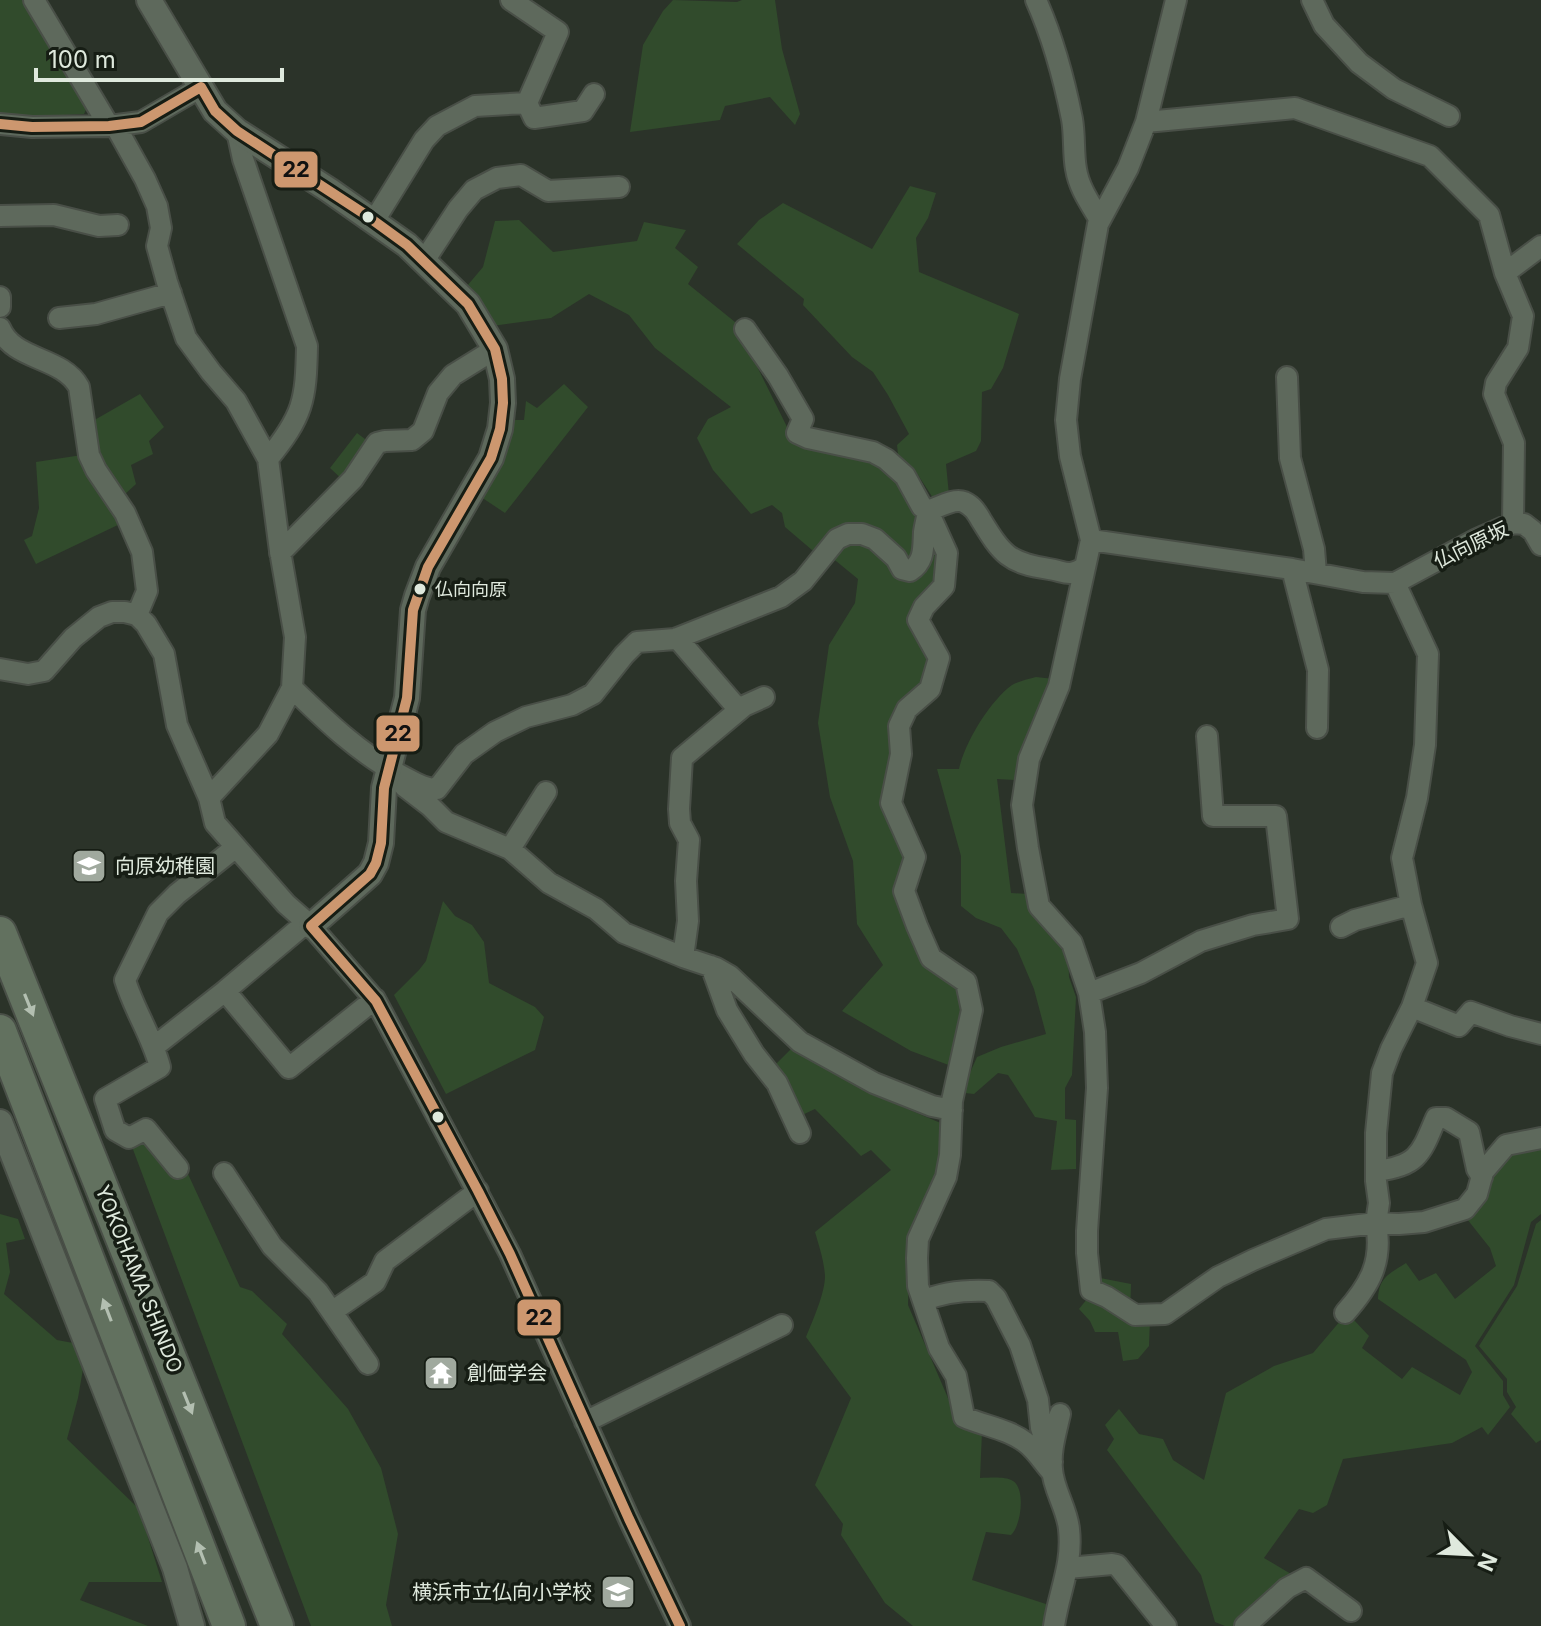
<svg xmlns="http://www.w3.org/2000/svg" width="1541" height="1626" font-family="Inter,'Noto Sans JP',sans-serif">
	<style>
		.green { fill: #314b2c }
		.lines { fill: none; stroke-linecap: round; stroke-linejoin: round }
		.minor-casing { stroke: #494f47; stroke-width: 24 }
		.tertiary-casing { stroke: #494f47; stroke-width: 28 }
		.trunk-casing { stroke: #494f47; stroke-width: 36 }
		.minor { stroke: #5e695c; stroke-width: 20 }
		.tertiary { stroke: #5e695c; stroke-width: 24 }
		.trunk { stroke: #62715f; stroke-width: 32 }
		.bus-1-casing { stroke: #161d14; stroke-width: 16 }
		.bus-1 { stroke: #cd976f; stroke-width: 10 }
		.oneway { fill: #b3bfb1 }
		.bus-dot { fill: #dfe9dd; stroke: #161d14; stroke-width: 3 }
		.labels { text-anchor: middle; dominant-baseline: central; stroke-width: 7; stroke-linejoin: round; paint-order: stroke }
		.bus-label { font-size: 18px; fill: #dfe9dd; stroke: #161d14; text-anchor: start }
		.street-label { font-size: 20px; fill: #dfe9dd; stroke: #161d14 }
		.poi-label { font-size: 20px; fill: #dfe9dd; stroke: #161d14; text-anchor: start }
		.line-badge { stroke: #161d14; stroke-width: 3 }
		.pale-badge-label { font-size: 22px; text-anchor: middle; font-weight: bold; fill: #111 }
	</style>
	<rect width="100%" height="100%" fill="#2b3329"/>
	<path class="green" d="M0 0H26L89 103 84 114C56 115 27 119 0 113Z
		M673 0 737 2 742 0H775L782 49 800 114 795 125 770 97 725 106 720 120 630 132 643 45 663 11Z
		M910 186 936 193 928 218 916 238 919 272 1019 314 1003 368 991 389 982 392 981 441 976 451 946 464 949 495 933 498 916 472 898 454 897 445 909 434 888 395 873 372 852 357 803 305 804 299 737 244 759 220 783 203 872 249Z
		M519 220 553 252 637 241 644 222 686 230 675 248 698 267 688 284 735 322 795 443 872 462 898 479 942 552 939 584 919 602 933 659 925 686 903 706 894 769 912 857 899 891 961 985 966 1010 954 1067 911 1051 842 1011 883 965 857 924 853 861 830 797 818 723 829 645 855 603 858 579 836 561 812 550 785 527 782 513 772 505 751 514 713 470 697 438 708 419 731 407 655 348 629 315 589 294 551 318 492 326 467 286 483 267 495 221Z
		M564 384 588 407 505 513 481 497 502 463 512 420H524L526 401 537 408Z
		M140 394 164 427 149 441 153 454 131 465 136 484 124 495 97 453 91 422Z
		M357 433 373 445 345 482 330 468Z
		M82 455 122 523 36 564 24 540 32 536 39 508 36 462Z
		M1036 677 1054 679 1015 780 997 779 1011 893 1029 894 1068 949 1069 977 1076 997 1072 1075 1065 1088V1119L1076 1120V1169L1051 1170 1057 1121 1035 1117 1008 1075 998 1073 974 1094 965 1093 969 1075 977 1057 1001 1047 1046 1034 1034 989 1017 949 1001 928 976 918 961 906V856L937 769H959C965 742 990 701 1012 685 1019 681 1029 679 1036 677Z
		M443 901 455 916 472 925 484 942 489 983 535 1007 544 1017 535 1050 446 1094 394 995 419 970 426 961Z
		M795 1045 867 1092 943 1124 944 1156 910 1238 908 1305 960 1426 982 1432 980 1478C989 1478 1005 1476 1013 1481 1026 1489 1021 1526 1011 1535L986 1532 972 1580 1049 1605 1046 1626H913L885 1603 841 1535 843 1524 815 1485 851 1398 806 1337C813 1320 825 1293 825 1276 824 1260 819 1246 815 1232L891 1170 871 1150 861 1156 815 1109 800 1116 772 1068Z
		M141 1139 184 1169 188 1174 240 1287 252 1291 287 1324 282 1334 348 1409 381 1468 398 1534 386 1605 392 1626H311L131 1144Z
		M1541 1145V1214L1531 1222 1514 1285 1475 1346 1503 1381V1395L1510 1407 1488 1435 1482 1427 1452 1443 1343 1459 1327 1505 1313 1513 1299 1509 1264 1558 1291 1574 1234 1626H1225L1215 1622 1201 1575 1107 1450 1114 1439 1105 1425 1119 1409 1139 1434 1163 1439 1173 1460 1204 1480 1226 1393 1274 1366 1313 1353 1341 1320 1353 1319 1369 1336 1362 1348 1402 1379 1412 1367 1460 1395 1472 1372 1466 1360 1378 1299C1379 1277 1389 1274 1406 1263L1419 1281 1436 1273 1455 1299 1496 1266 1490 1248 1467 1219 1480 1202 1486 1179 1508 1152Z
		M0 1214 18 1219 25 1239 6 1243 10 1272 4 1294 57 1340 73 1343 83 1369 78 1398 67 1439 139 1509 162 1582H89L80 1600 148 1626H0Z
		M1541 1220V1440L1536 1443 1511 1414 1516 1407 1507 1392V1379L1479 1346 1517 1286 1536 1224Z
		M1095 1277 1131 1284 1130 1317 1150 1319 1149 1346 1138 1359 1123 1361 1118 1332H1095L1090 1321 1079 1309 1091 1294Z"/>
	<g class="lines">
		<g class="minor-casing">
			<path id="minor" d="M34 0 109 126
				M1036 0C1053 38 1064 79 1072 119 1075 136 1073 153 1076 169 1079 188 1090 203 1100 220
				M1176 0 1146 122 1128 168 1098 224 1070 379 1066 420 1070 456 1091 540 1059 686 1029 759 1022 805 1028 848 1039 906 1072 943 1089 993 1095 1032 1097 1088 1087 1231V1253L1091 1290 1107 1297 1135 1315 1165 1314 1218 1277 1253 1260 1326 1229 1376 1223 1379 1203 1376 1181V1133L1382 1073 1391 1049 1412 1007 1427 963 1411 905 1402 858 1417 798 1425 745 1428 654 1395 583
				M1312 0 1324 25 1359 63 1394 89 1449 116
				M527 103 534 118 583 111 594 94
				M1146 122 1295 108 1430 156 1489 215 1505 273 1523 316 1518 348 1496 383 1494 394 1514 443 1513 523
				M0 124 32 127 109 126 141 122 201 87
				M115 125 145 179 157 206 161 228 157 246 167 282 186 338 211 372 236 401 268 459
				M0 216 54 215 99 226 118 225
				M374 221 424 140 437 126 475 106 527 103 558 32 511 0
				M424 261 458 209 474 190 497 178 521 175 548 191 619 187
				M1505 273 1541 246
				M0 297V307
				M59 318 96 314 171 293
				M0 328C13 361 62 356 79 387L89 455 96 470 125 513 142 552 147 591 137 615
				M745 329 778 376 803 419 797 433 808 438 873 452 886 459 905 476 922 507 928 511 947 553 944 586 924 607 918 620 939 658 930 689 907 709 899 726 901 754 891 803 915 857 904 891 917 926 931 958 966 982 972 1010 952 1101 950 1155 946 1177 918 1239 917 1258 918 1286 939 1348 956 1376 964 1417C984 1426 1008 1429 1025 1442 1035 1449 1043 1462 1051 1471
				M1287 377 1290 458 1314 549 1316 573
				M1091 540 1292 569 1363 582 1395 583
				M280 553 353 479 377 443 385 441 412 440 423 431 438 393 453 375 495 349
				M1292 569 1318 670 1317 728
				M1395 583 1475 540 1513 523 1524 524 1533 531 1541 545
				M677 638 739 710
				M0 669 28 674 44 671 73 638 99 617 112 612H125L137 615 146 624 164 654 177 725 209 798 215 823 286 904 311 926 376 1001 510 1254 629 1519 680 1626
				M292 688C326 721 360 754 402 776 414 782 424 789 437 789L464 754 495 732 526 717 572 705 593 694 624 655 637 642 675 639 781 597 803 581 837 539 848 534H862L875 539 896 558 902 569 910 571C925 561 923 548 924 532 925 525 927 518 928 511 939 507 954 498 964 502 973 506 977 513 981 520 1002 554 1008 563 1049 569 1067 572 1068 577 1085 567
				M404 786 430 806 446 822 510 849 549 883 596 909 624 933 683 957 716 968 730 976 800 1042 874 1083 932 1106 952 1110
				M209 798 268 734 292 688 295 637 280 551 268 459C303 416 306 401 307 346L243 159 237 131
				M510 849 546 792
				M1341 927 1355 920 1411 905
				M683 957 688 921 686 881 689 840 680 823 679 809 682 758 744 706 764 697
				M711 966 727 1010 754 1054 777 1083 800 1133
				M225 991 289 1068 375 999
				M1089 993 1141 973 1201 941 1253 925 1288 919 1276 816H1213L1207 736
				M1412 1007 1459 1026 1471 1012 1510 1026 1541 1034
				M155 1046 225 991 307 922
				M178 1168 146 1129 129 1138 115 1130 105 1099 160 1067C152 1036 134 1010 125 980L158 913 177 894 236 847
				M1376 1171C1418 1166 1421 1154 1436 1118H1446L1469 1132 1477 1169 1482 1177
				M224 1173 272 1246 318 1292 368 1364
				M923 1301C943 1292 967 1290 989 1291L996 1298 1020 1345 1038 1400 1041 1428 1052 1462
				M333 1311 375 1282 385 1261 478 1191
				M1345 1313C1370 1285 1383 1262 1376 1223L1399 1224 1424 1222 1465 1209 1477 1194 1483 1172 1506 1145 1541 1138
				M585 1422 782 1325
				M1068 1568 1112 1564 1117 1565 1166 1626
				M1054 1626C1059 1591 1073 1565 1069 1529 1067 1508 1053 1489 1052 1469 1050 1451 1056 1432 1060 1414
				M1245 1626 1287 1588 1306 1578 1351 1611"/>
		</g>
		<g class="tertiary-casing">
			<path id="tertiary" d="M149 0 215 111 237 131 329 190 407 245 468 304 495 349 502 379 503 403 500 429 491 458 428 567 417 596 413 610 407 698 384 788 381 843 376 863 370 874 361 882 311 926
				M0 1122 175 1568 192 1626"/>
		</g>
		<g class="trunk-casing">
			<path id="trunk" d="M0 933 277 1626
				M0 1031 229 1626"/>
		</g>
		<use href="#minor" class="minor"/>
		<use href="#tertiary" class="tertiary"/>
		<use href="#trunk" class="trunk"/>
		<g class="bus-1-casing">
			<path id="bus-1" d="M0 124 32 127 109 126 141 122 201 87 215 111 237 131 363 213 407 245 468 304 495 349 502 379 503 403 500 429 491 458 428 567 413 610 407 698 384 788 381 843 376 863 370 874 311 926 376 1001 478 1191 510 1254 629 1519 680 1626"/>
		</g>
		<use href="#bus-1" class="bus-1"/>
	</g>
	<defs><path id="oneway-solid" d="M-6-.8H1V-3.2L6.5 0L1 3.2V.8H-6Z" transform="scale(2)"/></defs>
	<g class="oneway">
		<use href="#oneway-solid" transform="translate(29 1005) rotate(68)"/>
		<use href="#oneway-solid" transform="translate(107 1310) rotate(-111)"/>
		<use href="#oneway-solid" transform="translate(188 1403) rotate(68)"/>
		<use href="#oneway-solid" transform="translate(201 1553) rotate(-111)"/>
	</g>
	<defs>
		<g id="school-square" transform="scale(1.8)"><rect x="-9" y="-9" width="18" height="18" rx="4" fill="#a0a99e" stroke="#161d14"/><path d="M0-5L7-2L0 1L-7-2ZM-4 1L0 2.5L4 1V4Q0 6-4 4Z" fill="#fff"/></g>
		<g id="temple-square" transform="scale(1.8)"><rect x="-9" y="-9" width="18" height="18" rx="4" fill="#a0a99e" stroke="#161d14"/><path d="M0-6L5-2H3V0L6.5 2.5H4V6H1.5V3h-3V6H-4V2.5H-6.5L-3 0V-2H-5Z" fill="#fff"/></g>
	</defs>
	<g fill-rule="evenodd">
		<use href="#school-square" x="89" y="866"/>
		<use href="#temple-square" x="441" y="1373"/>
		<use href="#school-square" x="618" y="1592"/>
	</g>
	<g class="bus-dot">
		<circle cx="368" cy="217" r="7"/>
		<circle cx="420" cy="589" r="7"/>
		<circle cx="438" cy="1117" r="7"/>
	</g>
	<g class="labels">
		<g class="bus-label">
			<text x="435" y="589">仏向向原</text>
		</g>
		<g class="street-label">
			<text transform="translate(1471 545) rotate(-26)">仏向原坂</text>
			<text transform="translate(139 1279) rotate(68)">YOKOHAMA SHINDO</text>
		</g>
		<g class="poi-label">
			<text x="115" y="866">向原幼稚園</text>
			<text x="467" y="1373">創価学会</text>
			<text x="592" y="1592" text-anchor="end">横浜市立仏向小学校</text>
		</g>
	</g>
	<g class="line-badge">
		<rect x="273" y="150" width="46" height="39" rx="8" fill="#cd976f"/>
		<rect x="375" y="714" width="46" height="39" rx="8" fill="#cd976f"/>
		<rect x="516" y="1298" width="46" height="39" rx="8" fill="#cd976f"/>
	</g>
	<g class="pale-badge-label">
		<text x="296" y="177">22</text>
		<text x="398" y="741">22</text>
		<text x="539" y="1325">22</text>
	</g>
	<g transform="translate(1469 1554) rotate(114)" stroke="#161d14" stroke-width="6" paint-order="stroke">
	<path d="M0-6L14 30L0 20L-14 30Z" fill="#dfe9dd"/>
	<text y="-12" font-size="22" font-weight="bold" text-anchor="middle" fill="#dfe9dd">N</text>
	</g>
	<path d="M36 68v12h246v-12" fill="none" stroke="#dfe9dd" stroke-width="4"/>
	<text x="48" y="68" font-size="24" fill="#dfe9dd" stroke="#161d14" stroke-width="6" paint-order="stroke">100 m</text>
</svg>
